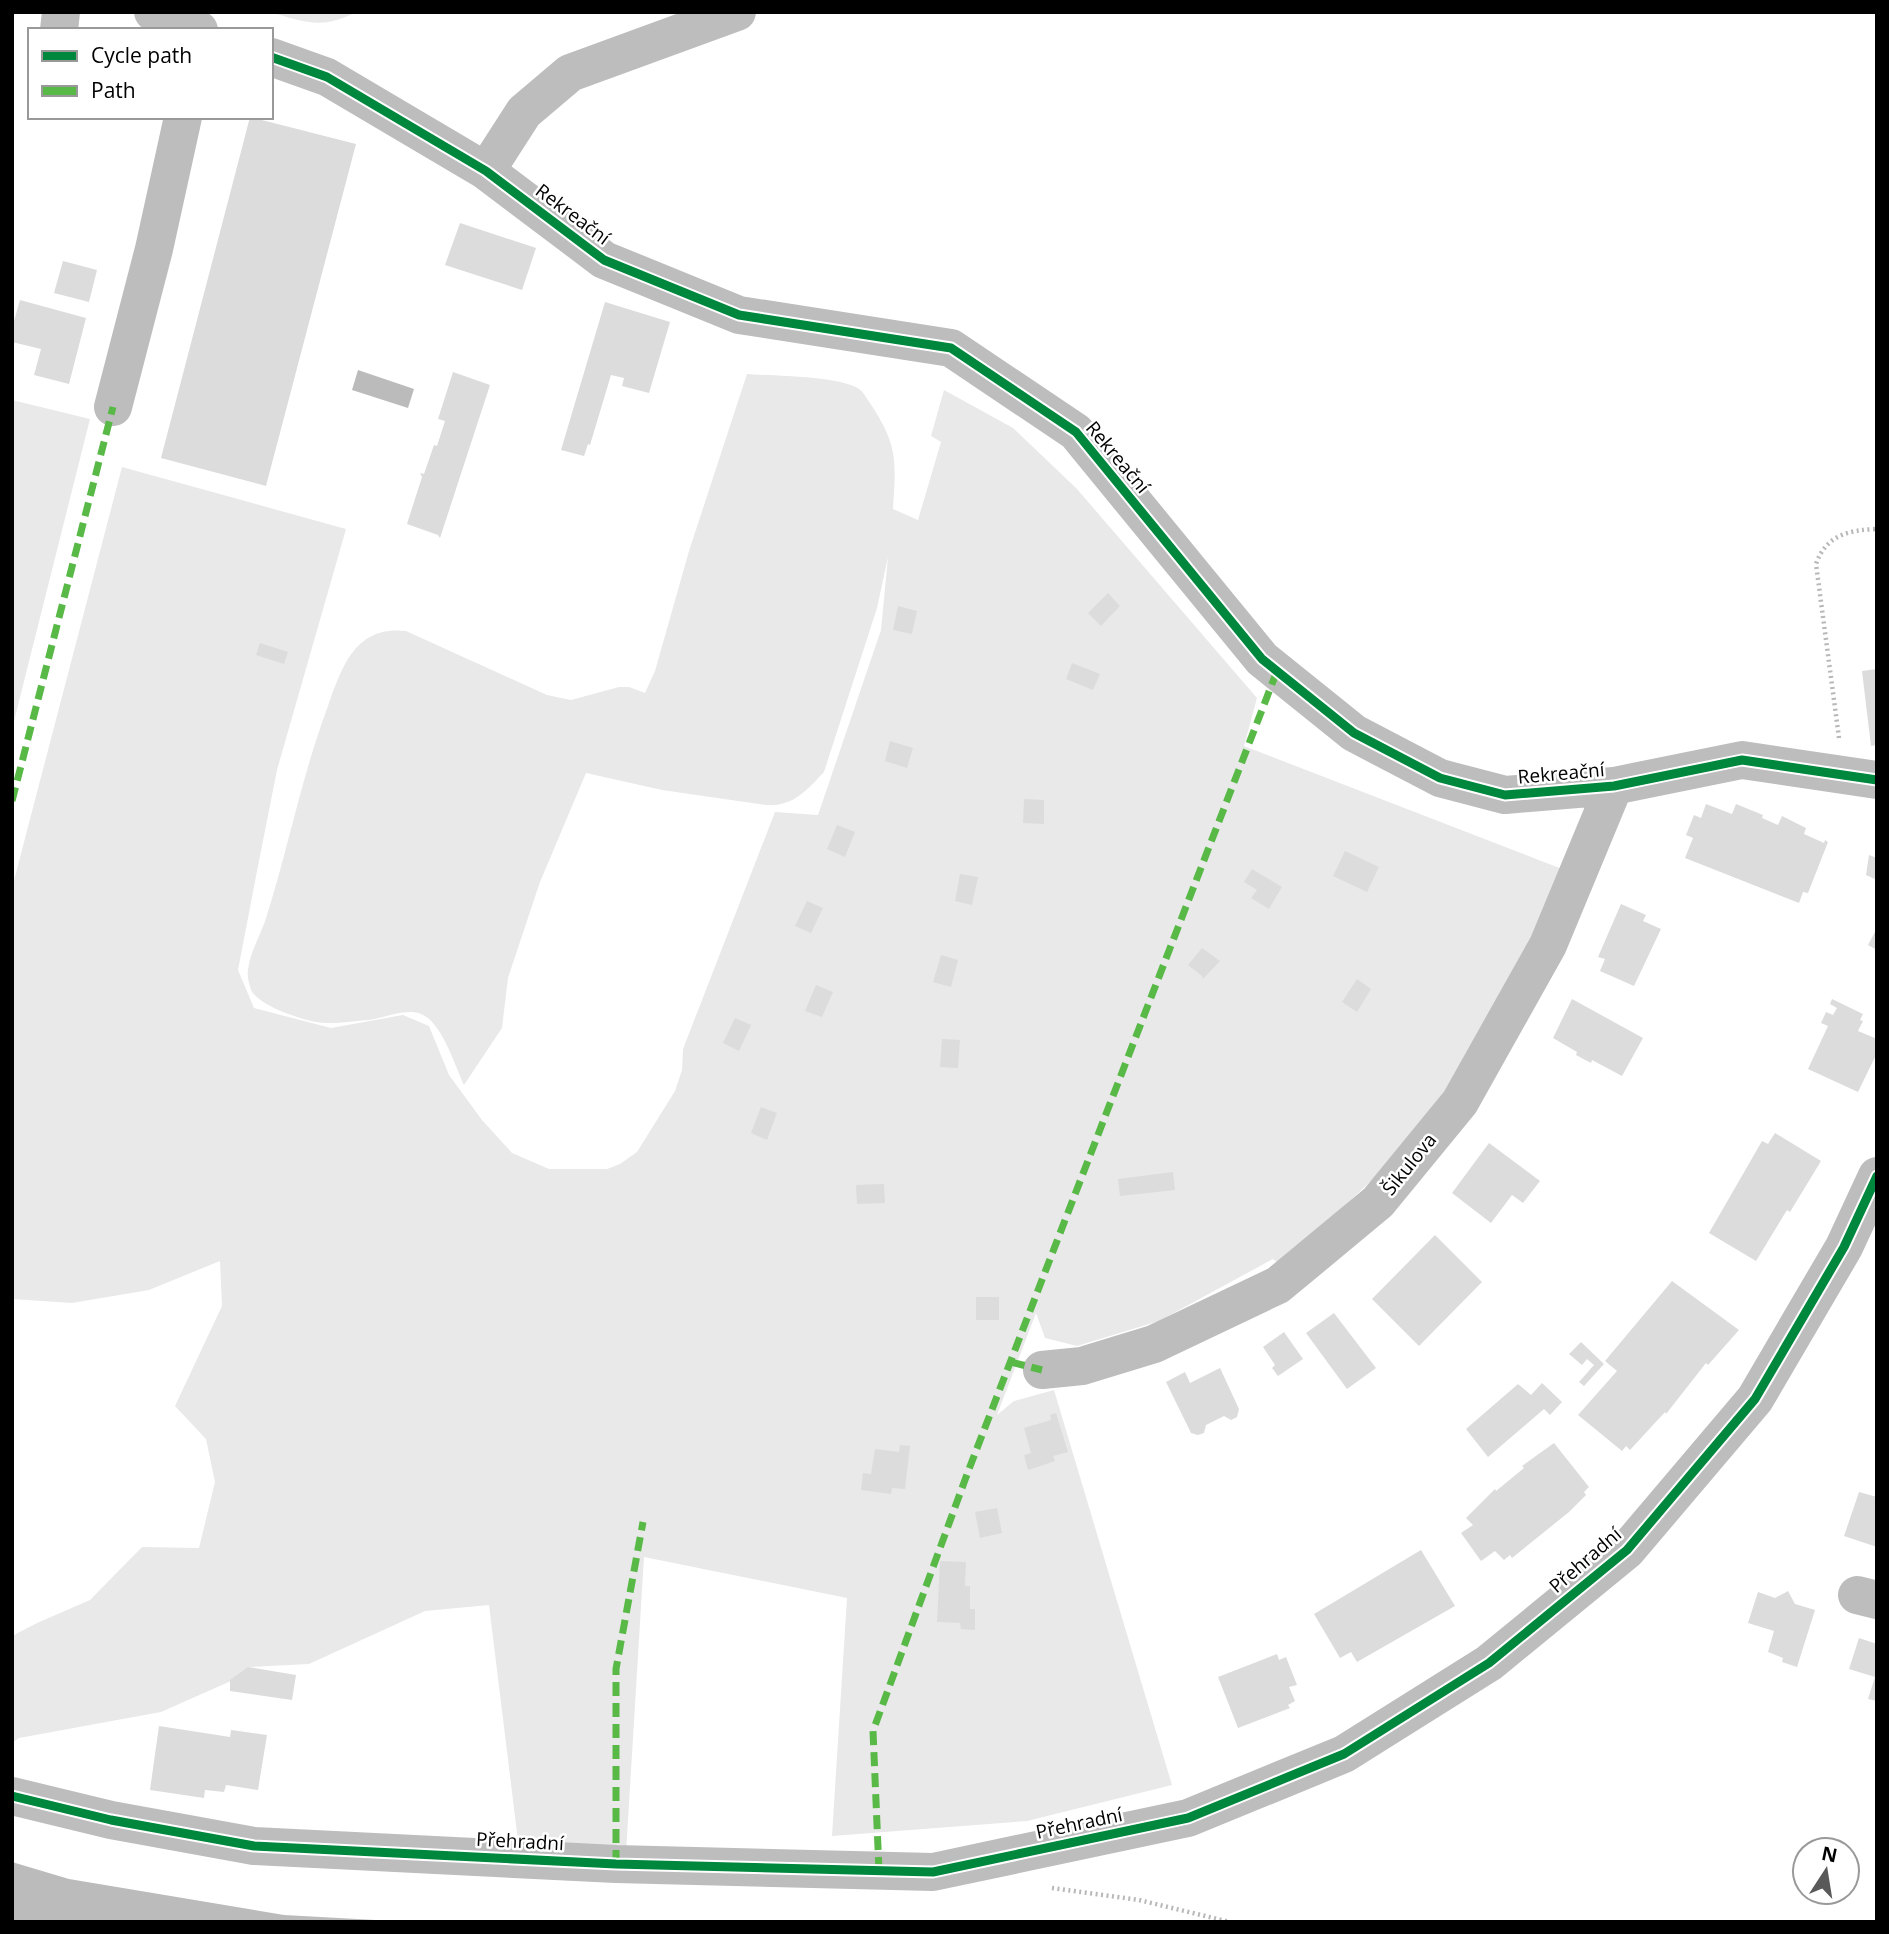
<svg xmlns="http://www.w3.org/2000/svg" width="1889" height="1934" font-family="'Open Sans',sans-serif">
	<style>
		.green { fill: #e9e9e9 }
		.water { fill: #bbb }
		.building { fill: #dcdcdc }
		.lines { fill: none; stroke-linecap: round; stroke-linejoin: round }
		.path { stroke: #b8b8b8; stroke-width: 4.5; stroke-dasharray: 2 3.5; stroke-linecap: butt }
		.minor { stroke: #bdbdbd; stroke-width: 38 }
		.quiet { stroke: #58b947; stroke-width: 7; stroke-dasharray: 14 7; stroke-linecap: butt }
		.cycleway-casing { stroke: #fff; stroke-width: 13 }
		.cycleway { stroke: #00873e; stroke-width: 9 }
		.labels { text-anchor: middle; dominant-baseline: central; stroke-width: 5; stroke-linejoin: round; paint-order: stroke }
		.street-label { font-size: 19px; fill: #000; stroke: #fff }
	</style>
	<rect width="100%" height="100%" fill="#fff"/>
	<path class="green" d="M270 12H356C322 30 304 22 270 12Z
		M747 374C773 376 840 376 859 389 864 392 868 401 872 406 898 446 896 462 893 509L918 520 941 442 931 436 944 390 1013 428 1077 489 1257 698 1244 746 1562 869 1537 928 1456 1091 1402 1152 1281 1265 1273 1259 1159 1321 1077 1346 1045 1338 1036 1313 997 1415 1014 1401 1054 1390 1172 1785 1027 1821 832 1836 847 1598 644 1557 626 1853 519 1849 489 1605 425 1611 309 1664 249 1667 231 1681 161 1712 19 1738 12 1743V1636L37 1623 90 1600 142 1547 199 1548 215 1482 206 1439 175 1406 222 1306 220 1261 149 1290 72 1303 12 1299V888L122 467 346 529 277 770 257 871 238 970 254 1008 331 1028 403 1015 429 1026 449 1075 482 1120 512 1153 549 1169H607L620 1164 637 1152 675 1091 682 1070 683 1049 775 812 818 815 881 630 888 557 877 608 824 772C807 790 793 807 766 805L662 790 586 773 540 882 508 978 502 1028 464 1085C455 1066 442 1022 421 1014 406 1008 384 1018 369 1020 353 1021 332 1025 316 1022 299 1019 259 1006 251 990 249 984 247 977 248 970 250 951 262 933 267 915 289 845 302 775 328 706 342 667 355 625 406 631L547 695 571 700 619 687H629L645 693 655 671 689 551Z
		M12 400 90 419 12 729Z"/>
	<path class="water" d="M358 370 414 389 408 408 352 390Z
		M12 1862 69 1879 284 1915 412 1922H12Z"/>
	<path class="building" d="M250 117 356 144 266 486 161 458Z
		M460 223 536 248 522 290 445 265Z
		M63 261 97 270 89 302 54 293Z
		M20 300 86 318 69 384 34 375 41 349 12 342V328Z
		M605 302 670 322 649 393 622 386 624 378 611 375 590 445 588 444 584 456 561 450Z
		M453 372 490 385 440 538 438 535 407 524 422 477 420 473 424 474 434 445 437 446 445 421 438 419Z
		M1108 593 1120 606 1101 626 1088 613Z
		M898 606 917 611 912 634 893 630Z
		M260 643 288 652 284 664 256 655Z
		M1072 663 1100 674 1093 690 1066 679Z
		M1877 669V745L1871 746 1862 671Z
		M890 741 913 748 907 768 885 761Z
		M1024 799 1044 800V824L1023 823Z
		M1706 804 1732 814 1736 804 1763 815 1762 818 1778 825 1782 816 1806 828 1804 834 1824 843 1825 840 1828 842 1808 893 1803 892 1799 903 1685 858 1693 838 1686 835 1694 815 1701 818Z
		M837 825 855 832 845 857 827 849Z
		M1345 851 1379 867 1367 892 1333 876Z
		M1869 855 1877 858V880L1866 875Z
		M1252 869 1282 887 1269 909 1251 898 1257 890 1244 882Z
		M960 874 978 877 972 905 955 901Z
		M807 901 823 908 811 933 795 926Z
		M1621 904 1646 915 1643 921 1661 929 1634 986 1600 971 1605 959 1598 957Z
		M1877 928V950L1868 945Z
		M1202 948 1220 961 1203 979 1202 976 1188 965Z
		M941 955 958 960 951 987 933 982Z
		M1357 979 1371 989 1357 1012 1342 1002Z
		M816 985 833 992 822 1017 805 1011Z
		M1572 999 1643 1038 1622 1076 1592 1060 1591 1063 1576 1055 1577 1052 1553 1038Z
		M1832 999 1863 1014 1860 1020 1863 1021 1858 1031 1877 1039V1053L1858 1092 1808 1069 1828 1026 1821 1023 1826 1012 1833 1015 1837 1008 1830 1004Z
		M735 1018 751 1025 739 1051 723 1043Z
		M942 1039 960 1040 958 1068 940 1067Z
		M761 1107 777 1113 767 1140 751 1133Z
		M1775 1133 1821 1161 1790 1212 1787 1210 1756 1261 1709 1233 1762 1141 1768 1144Z
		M1489 1143 1540 1181 1523 1203 1512 1195 1491 1223 1452 1193Z
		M1173 1172 1175 1190 1120 1196 1118 1179Z
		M884 1184 885 1203 857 1204 856 1185Z
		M1435 1235 1482 1282 1419 1346 1372 1299Z
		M1672 1281 1739 1330 1708 1365 1706 1363 1666 1414 1665 1412 1630 1450 1626 1446 1622 1451 1578 1415 1617 1371 1605 1361Z
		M976 1297H999V1320H976Z
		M1334 1313 1376 1368 1347 1389 1306 1333Z
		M1284 1332 1303 1359 1278 1376 1272 1368 1275 1365 1263 1347Z
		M1581 1342 1604 1364 1584 1386 1579 1382 1594 1365 1587 1359 1582 1365 1569 1354Z
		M1220 1368 1239 1409 1237 1417 1231 1420 1224 1416 1206 1425 1204 1433 1198 1435 1191 1433 1166 1382 1185 1372 1190 1383Z
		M1542 1383 1562 1402 1550 1415 1544 1409 1488 1457 1466 1429 1518 1384 1531 1395Z
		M1056 1413 1068 1452 1053 1456 1055 1461 1028 1470 1024 1455 1031 1453 1024 1428 1051 1420 1050 1415Z
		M1554 1443 1589 1487 1584 1492 1586 1495 1569 1512 1512 1558 1510 1555 1504 1560 1495 1551 1481 1561 1461 1533 1473 1525 1466 1518 1495 1489 1496 1491 1524 1468 1522 1466Z
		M900 1445 910 1446 905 1489 892 1488 891 1494 861 1490 863 1473 871 1474 875 1449 899 1452Z
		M1859 1492 1877 1497V1547L1844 1536Z
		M997 1508 1002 1533 980 1538 975 1512Z
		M1421 1550 1455 1606 1357 1662 1351 1652 1340 1658 1314 1614Z
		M940 1561 966 1562 965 1586H970V1609H975V1630L961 1629 960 1623 937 1622Z
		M1788 1591 1795 1604 1815 1610 1797 1667 1782 1662 1783 1658 1768 1652 1774 1631 1748 1623 1758 1592 1775 1598Z
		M1859 1638 1877 1644V1701L1868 1699 1875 1677 1849 1669Z
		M1277 1654 1279 1660 1286 1657 1297 1685 1289 1687 1295 1701 1288 1705 1290 1708 1238 1728 1218 1677Z
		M248 1667 296 1675 292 1700 230 1691V1680Z
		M159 1726 230 1737 231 1730 267 1735 258 1790 226 1785 224 1792 205 1790 204 1798 150 1790Z"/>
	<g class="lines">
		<path class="path" d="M1839 738 1816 564C1826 535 1849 530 1877 529
			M1052 1888 1139 1900 1230 1922"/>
		<path class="minor" d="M153 12 199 30
			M59 30 61 12
			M271 57 327 77 486 171 604 260 739 315 951 348 1076 432 1262 659 1354 733 1440 778 1505 795 1614 786 1742 760 1877 780
			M486 171 524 112 570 73 737 12
			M113 407 154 249 183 117
			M1042 1370 1082 1366 1154 1344 1278 1285 1378 1202 1460 1102 1548 945 1614 786
			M1857 1595 1877 1600
			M12 1796 111 1820 254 1846 616 1864 933 1872 1188 1818 1344 1754 1489 1663 1627 1550 1755 1399 1844 1247 1877 1176"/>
		<path class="quiet" d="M12 801 113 407
			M1011 1362 1042 1370
			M616 1864V1669L643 1522
			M879 1871 873 1731 969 1469 1277 671"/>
		<g class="cycleway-casing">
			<path id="cycleway" d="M271 57 327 77 486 171 604 260 739 315 951 348 1076 432 1262 659 1354 733 1440 778 1505 795 1614 786 1742 760 1877 780
				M12 1796 111 1820 254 1846 616 1864 933 1872 1188 1818 1344 1754 1489 1663 1627 1550 1755 1399 1844 1247 1877 1176"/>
		</g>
		<use href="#cycleway" class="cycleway"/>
	</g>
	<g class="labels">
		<g class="street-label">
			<text transform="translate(573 214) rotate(37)">Rekreační</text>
			<text transform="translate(1118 457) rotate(50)">Rekreační</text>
			<text transform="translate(1561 773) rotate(-5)">Rekreační</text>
			<text transform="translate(1409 1164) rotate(-51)">Šikulova</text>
			<text transform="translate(1585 1560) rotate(-41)">Přehradní</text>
			<text transform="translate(1079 1823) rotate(-12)">Přehradní</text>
			<text transform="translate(520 1841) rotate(3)">Přehradní</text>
		</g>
	</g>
	<rect width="1889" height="1934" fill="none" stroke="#000000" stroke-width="28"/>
	<rect x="28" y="28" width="245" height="91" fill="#ffffff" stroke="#999999" stroke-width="2"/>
	<rect x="42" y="51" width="35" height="10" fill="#00873e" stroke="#999999" stroke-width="2"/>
	<text x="91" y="63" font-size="21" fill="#000000">Cycle path</text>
	<rect x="42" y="86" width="35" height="10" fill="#58b947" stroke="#999999" stroke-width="2"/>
	<text x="91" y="98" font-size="21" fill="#000000">Path</text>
	<g transform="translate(1826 1871) rotate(12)"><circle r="33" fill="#ffffff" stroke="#999999" stroke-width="2"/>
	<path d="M0-5L12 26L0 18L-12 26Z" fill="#595959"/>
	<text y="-10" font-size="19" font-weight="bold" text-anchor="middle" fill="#000000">N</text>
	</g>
</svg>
